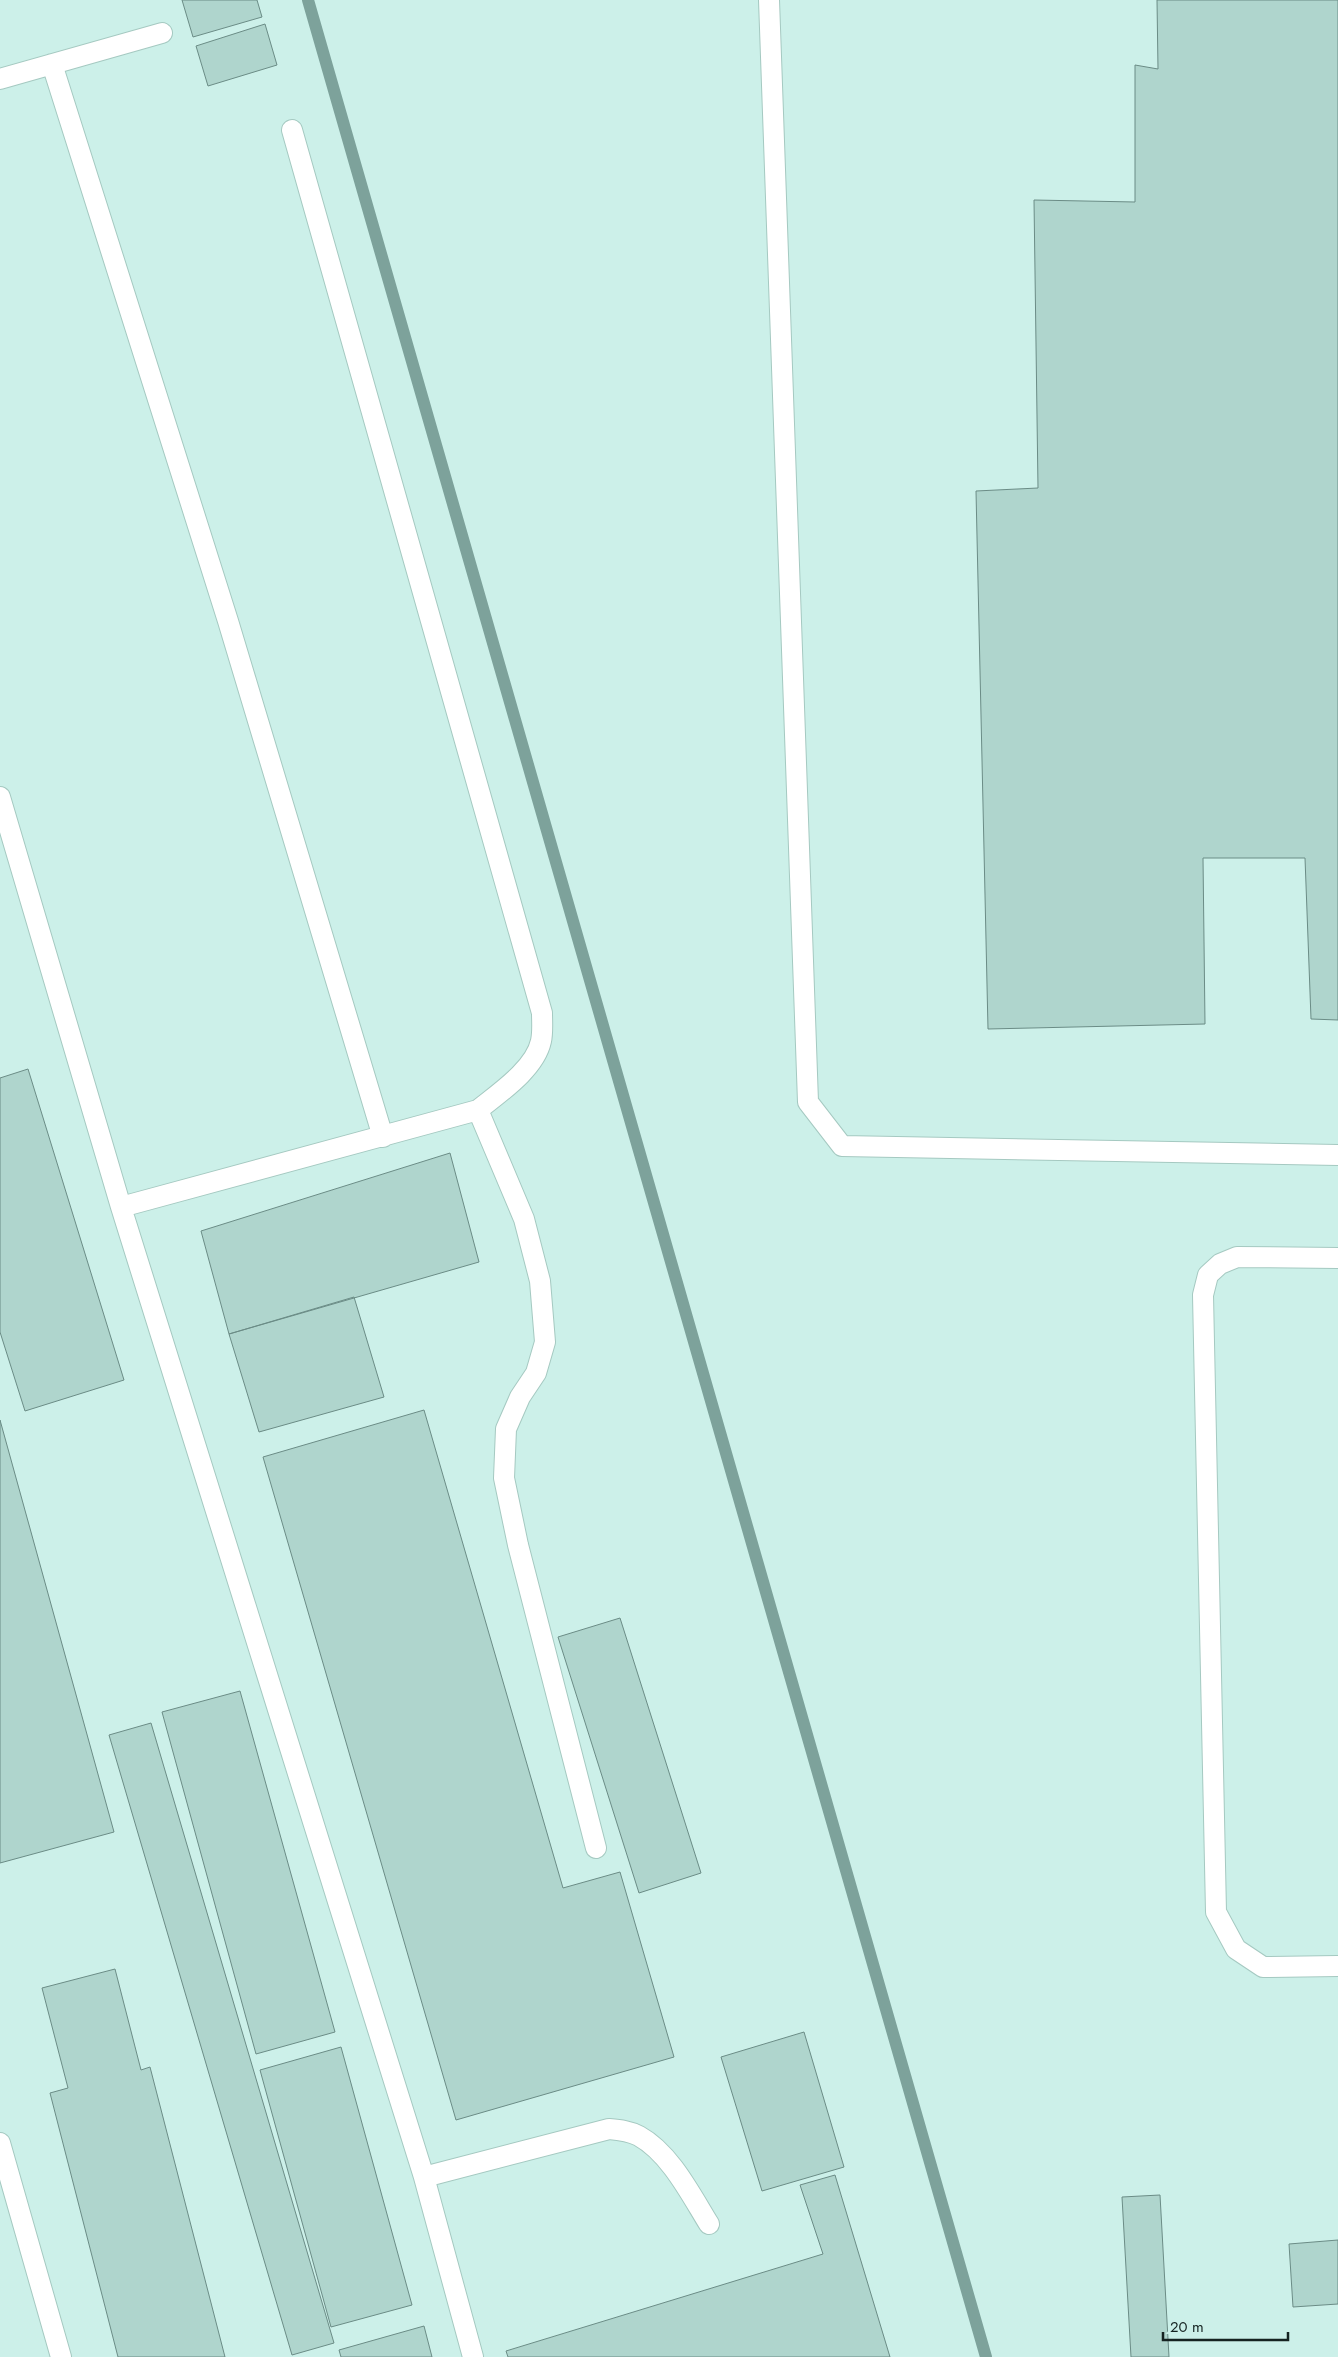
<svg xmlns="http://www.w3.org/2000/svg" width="1338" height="2357" font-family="Jost,sans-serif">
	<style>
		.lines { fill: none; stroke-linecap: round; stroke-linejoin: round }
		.stream { stroke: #7da29b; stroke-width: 12 }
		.building { fill: #afd5cd; stroke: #6b8c86 }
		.service-casing { stroke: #a5c9c1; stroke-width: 22 }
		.service { stroke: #fff; stroke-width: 20 }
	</style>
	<rect width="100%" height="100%" fill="#ccf0e9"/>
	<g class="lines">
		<path class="stream" d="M308 0 986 2357"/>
	</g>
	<path class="building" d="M182 0H257L262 17 193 37Z
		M1157 0H1338V1020L1311 1019 1305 858H1203L1205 1024 988 1029 976 491 1038 488 1034 200 1135 202V65L1158 69Z
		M265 24 277 65 208 86 196 46Z
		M28 1069 124 1380 25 1411 0 1332V1078Z
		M450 1153 479 1262 229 1334 201 1231Z
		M354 1297 384 1397 259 1432 229 1334Z
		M424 1410 563 1888 620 1872 674 2057 456 2120 263 1457Z
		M0 1420 114 1832 0 1863Z
		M620 1618 701 1873 639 1893 558 1637Z
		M240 1691 335 2032 256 2054 162 1712Z
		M151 1723 334 2343 292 2355 109 1735Z
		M115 1969 141 2070 150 2067 225 2357H118L50 2093 68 2088 42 1988Z
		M804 2032 844 2167 762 2191 721 2057Z
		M341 2047 412 2305 331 2327 260 2070Z
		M835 2175 890 2357H508L506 2351 823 2254 800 2185Z
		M1160 2195 1169 2357H1131L1122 2197Z
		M1338 2240V2304L1293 2307 1289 2244Z
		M424 2326 432 2357H341L339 2350Z"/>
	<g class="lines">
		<g class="service-casing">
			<path id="service" d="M769 0 808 1102 842 1146 1338 1155
				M52 64 228 621 383 1137
				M0 79 162 33
				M0 797 121 1207 424 2177 473 2357
				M478 1110 524 1219 540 1281 545 1342 536 1373 520 1397 506 1429 504 1478 518 1545 596 1848
				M121 1207 478 1110C499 1093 535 1069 541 1041 543 1032 542 1022 542 1013L292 130
				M1338 1258 1237 1257 1220 1264 1208 1275 1203 1295 1216 1912 1236 1949 1263 1967 1338 1966
				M0 2143 61 2357
				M424 2177 609 2129C620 2130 630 2131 639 2136 670 2153 691 2195 709 2224"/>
		</g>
		<use href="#service" class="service"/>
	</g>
	<path d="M1163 2332v8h125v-8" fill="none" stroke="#152321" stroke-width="2.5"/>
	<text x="1170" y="2332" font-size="15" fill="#152321" stroke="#ccf0e9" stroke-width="4" paint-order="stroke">20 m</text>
</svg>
